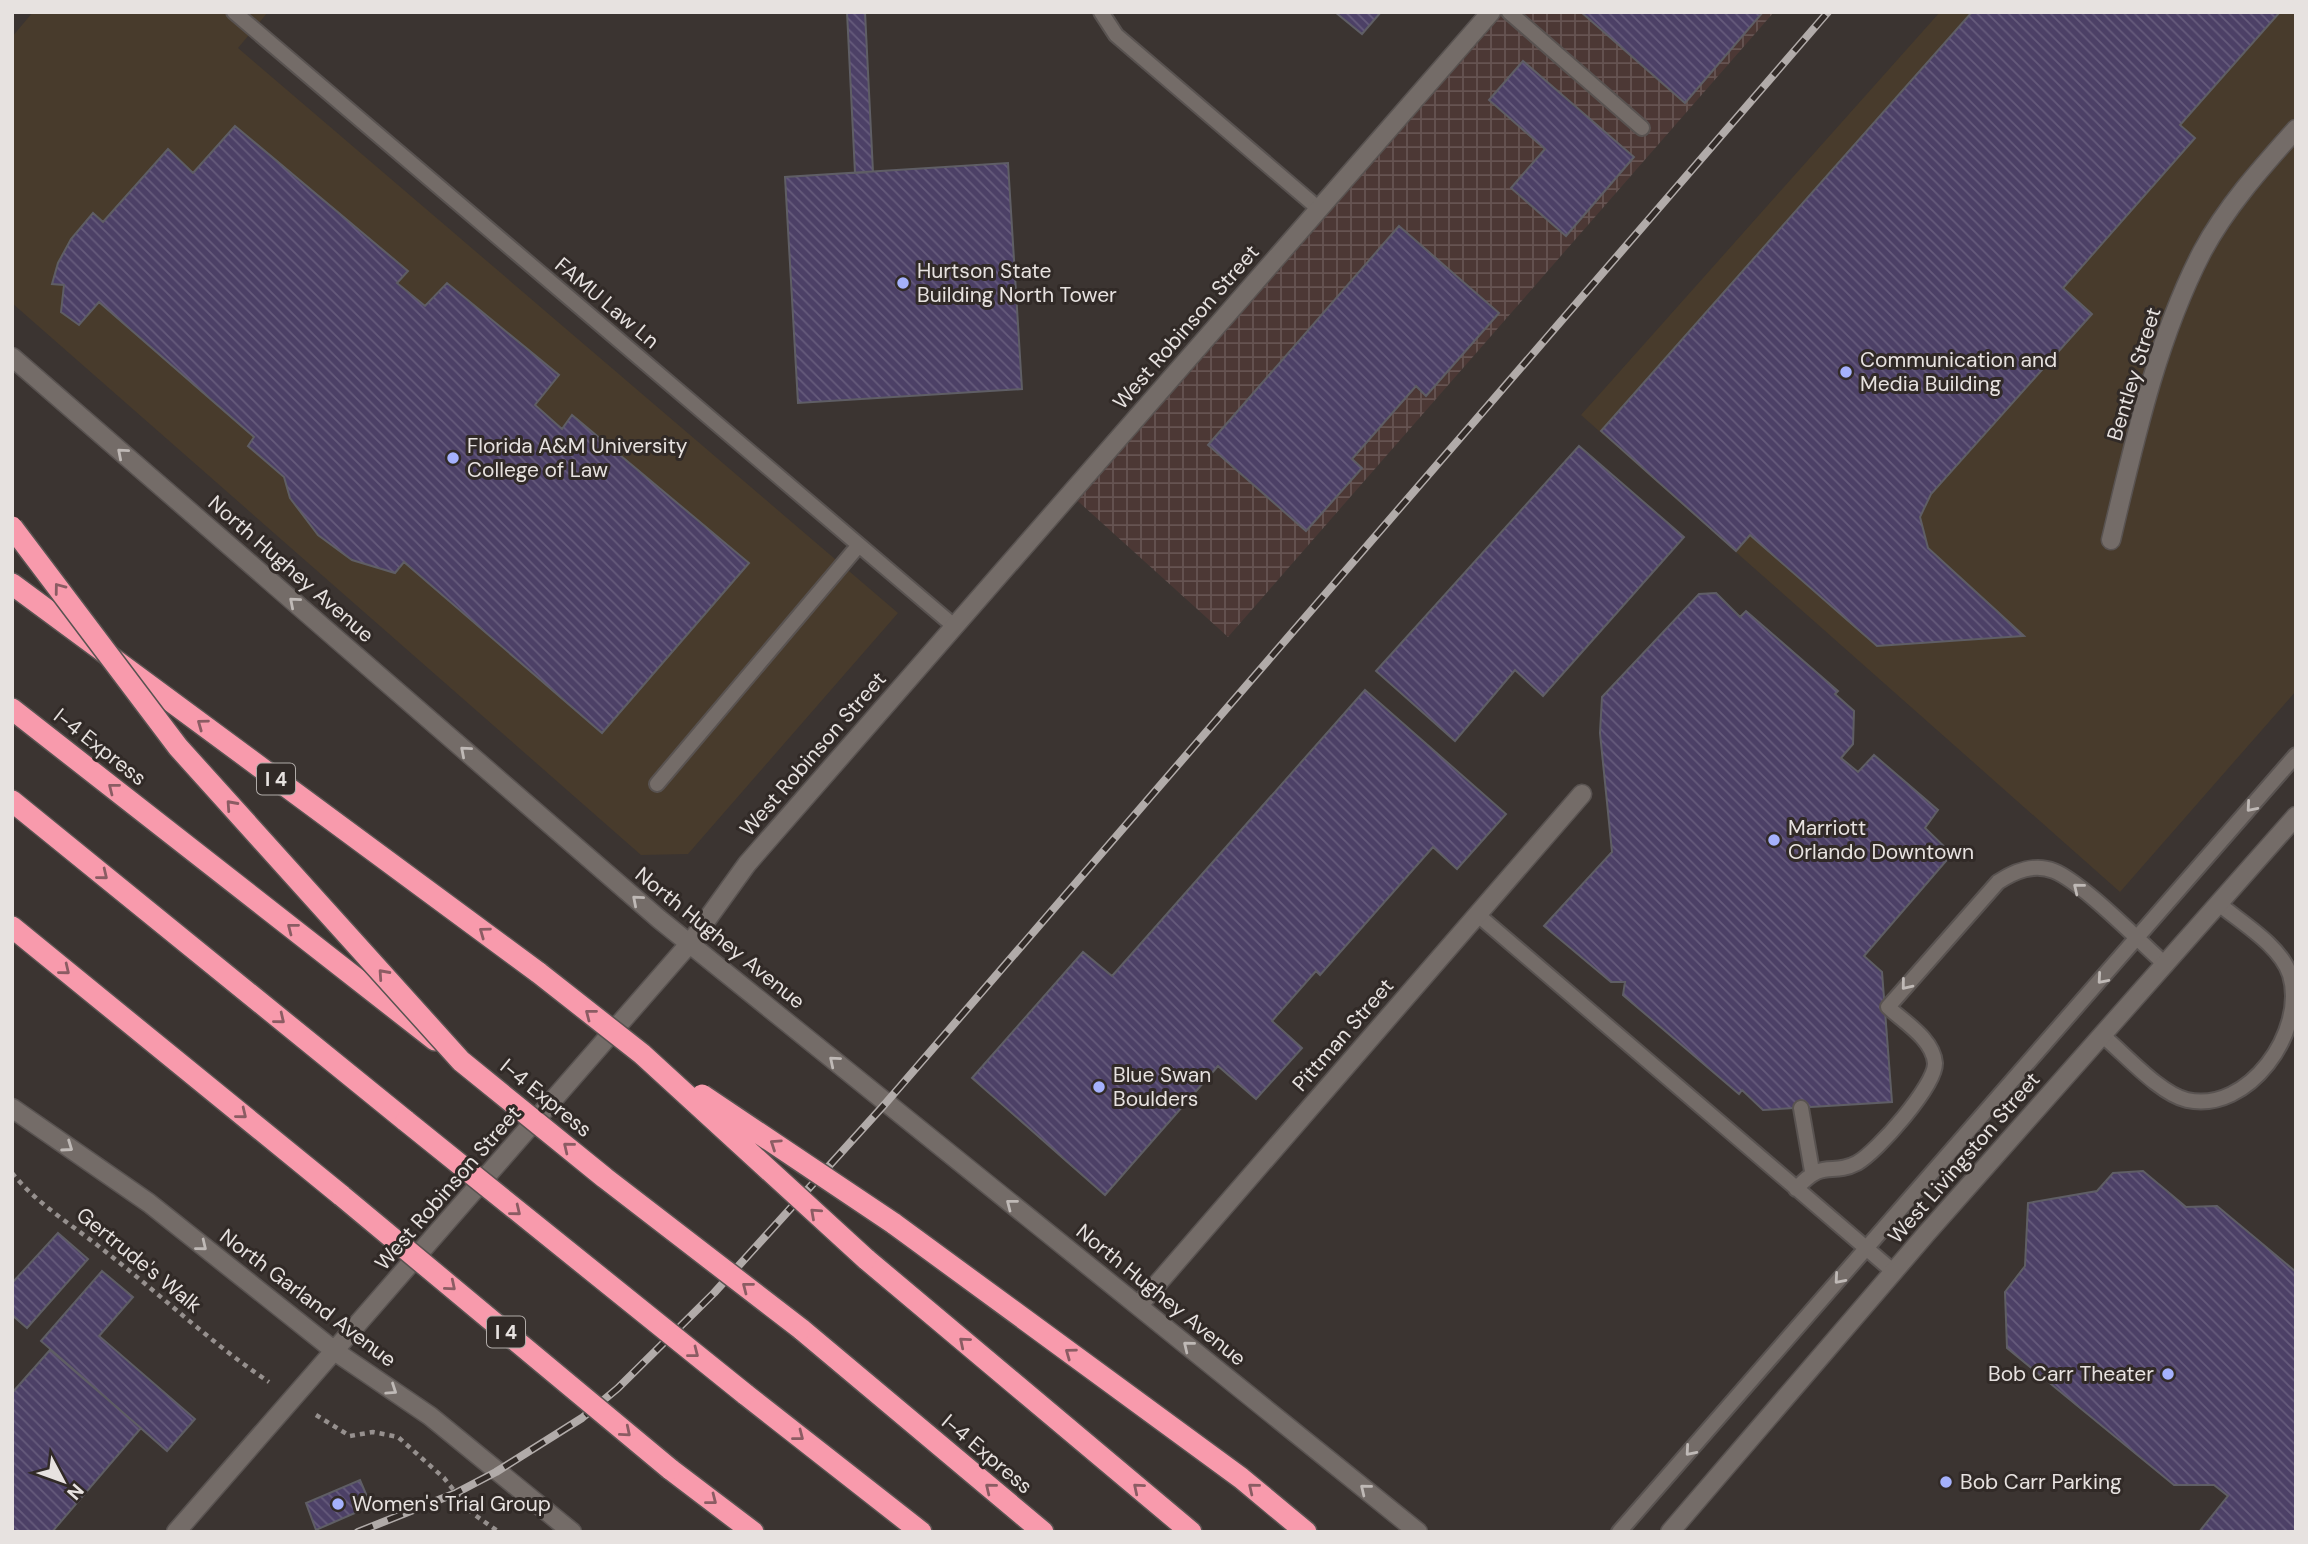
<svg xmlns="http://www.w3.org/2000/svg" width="2308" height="1544" font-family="'DM Sans',sans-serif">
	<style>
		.industrial { fill: url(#industrial-grid) }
		.education { fill: #483b2c }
		.building { fill: url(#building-back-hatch); stroke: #5f5e65; stroke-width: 2 }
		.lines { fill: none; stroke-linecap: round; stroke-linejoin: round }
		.lane-casing { stroke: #595351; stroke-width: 18 }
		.street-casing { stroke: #595351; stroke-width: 21 }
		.secondary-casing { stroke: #595351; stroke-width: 21 }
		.highway-casing { stroke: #595351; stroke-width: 24 }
		.path { stroke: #96908e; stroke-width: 4.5; stroke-dasharray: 5 5; stroke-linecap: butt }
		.lane { stroke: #746c68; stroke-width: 14 }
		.street { stroke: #746c68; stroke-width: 18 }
		.secondary { stroke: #746c68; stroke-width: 18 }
		.highway { stroke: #f89aac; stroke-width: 21 }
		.rail-casing { stroke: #b1aba9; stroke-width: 8 }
		.rail { stroke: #312a27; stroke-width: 5; stroke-dasharray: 16; stroke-linecap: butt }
		.highway-bridge-casing { stroke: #595351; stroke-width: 24; stroke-linecap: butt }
		.highway-bridge { stroke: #f89aac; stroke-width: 21 }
		.oneway { stroke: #bfb9b6 }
		.oneway2 { stroke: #8b5c63 }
		.poi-dot { fill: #a5b1fc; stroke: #312a27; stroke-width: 2.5 }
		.labels { text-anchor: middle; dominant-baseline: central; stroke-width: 6; stroke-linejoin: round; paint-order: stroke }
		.shield { fill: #312a27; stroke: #b0aba8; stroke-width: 2 }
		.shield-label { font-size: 19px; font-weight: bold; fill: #e7e2e0 }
		.poi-label { font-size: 21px; fill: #e7e2e0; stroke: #312a27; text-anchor: start }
		.street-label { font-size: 21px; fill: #e7e2e0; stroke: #312a27 }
	</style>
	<defs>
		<pattern id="industrial-grid" width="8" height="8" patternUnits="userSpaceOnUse" patternTransform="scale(1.75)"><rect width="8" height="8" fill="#4c3835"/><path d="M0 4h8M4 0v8" fill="none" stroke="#665452"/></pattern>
		<pattern id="building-back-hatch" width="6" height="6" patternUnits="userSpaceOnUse" patternTransform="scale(1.75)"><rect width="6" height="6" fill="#4c4066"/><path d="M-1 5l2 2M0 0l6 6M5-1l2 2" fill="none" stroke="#665b7c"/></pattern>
	</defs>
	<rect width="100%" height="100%" fill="#3b3431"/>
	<path class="industrial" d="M1492 12H1774L1228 637 1070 494Z"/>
	<path class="education" d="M33 12H268L238 48 898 613 688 854 641 855 12 303V37Z
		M1940 12H2296V691L2120 892 1581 415Z"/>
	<path class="building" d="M847 12H865L873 172 855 173Z
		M1335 12H1381L1362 34Z
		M1581 12H1763L1685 103Z
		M1972 12H2280L2180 125 2195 138 2063 288 2092 314 1931 494 1920 517 1928 548 2024 636 1877 646 1750 535 1736 551 1601 431Z
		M1523 61 1634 157 1566 236 1511 188 1545 149 1489 100Z
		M235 126 408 271 397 283 425 306 447 283 559 375 535 405 562 429 572 415 749 563 602 733 404 562 395 573 352 560 318 535 290 498 284 477 248 446 254 437 99 302 79 325 61 312 64 285 52 284 58 263 71 239 93 213 103 222 168 149 193 173Z
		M1008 163 1022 389 798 403 785 177Z
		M1399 226 1499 313 1426 396 1416 386 1352 459 1362 468 1306 531 1208 445Z
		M1579 446 1684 537 1543 696 1515 670 1455 741 1376 671Z
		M1716 593 1740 617 1746 611 1838 691 1835 694 1854 711 1853 744 1841 758 1858 772 1874 755 1938 810 1925 828 1952 854 1864 956 1882 972 1892 1102 1763 1110 1742 1090 1739 1094 1623 995 1625 982H1611L1544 926 1612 852 1600 733 1602 697 1699 594Z
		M1365 690 1506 814 1457 869 1433 847 1320 975 1316 971 1272 1021 1302 1048 1256 1099 1218 1066 1105 1195 972 1078 1083 952 1112 976Z
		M2143 1171 2186 1207 2217 1206 2296 1272V1532H2199L2228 1496 2214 1485H2174L2007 1348 2005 1292 2025 1266 2028 1203 2097 1191 2113 1173Z
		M58 1233 88 1259 27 1328 12 1315V1283Z
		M102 1271 133 1297 99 1336 195 1419 167 1451 41 1341Z
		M50 1350 141 1428 52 1532H12V1393Z
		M360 1480 371 1506 316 1530 306 1503Z"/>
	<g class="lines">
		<g class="lane-casing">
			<path id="lane" d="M234 12 954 626
				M1101 12 1116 35 1319 209
				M1509 12 1642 128
				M657 784 859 545
				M1478 915 1894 1272
				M2103 1036C2125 1054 2160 1094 2187 1100 2248 1114 2307 1031 2290 975 2281 946 2242 923 2219 904
				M1801 1108 1812 1171
				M1796 1189C1825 1157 1830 1177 1857 1163 1877 1152 1936 1085 1935 1063 1933 1039 1904 1022 1888 1007L1998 882C2015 871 2034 863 2054 871 2082 882 2141 943 2166 965
				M1619 1532 2296 755"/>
		</g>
		<g class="street-casing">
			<path id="street" d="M2111 540C2134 443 2156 341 2202 252 2226 207 2262 167 2296 129
				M1139 1305 1582 794"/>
		</g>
		<g class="secondary-casing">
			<path id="secondary" d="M12 357 659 919 1418 1532
				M12 1108 149 1203 336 1352 430 1416 572 1532
				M176 1532 690 943 747 864 1491 12
				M1670 1532 1926 1234 2296 816"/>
		</g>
		<g class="highway-casing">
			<path id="highway" d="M12 584 539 973
				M12 709 435 1040
				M12 801 406 1121
				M12 927 342 1196
				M893 1223 1241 1478 1306 1532
				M866 1259 1191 1532
				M801 1329 1043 1532
				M745 1394 921 1532
				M670 1469 753 1532"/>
		</g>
		<path class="path" d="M12 1173C38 1205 74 1226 106 1252 161 1295 211 1343 269 1382
			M316 1415 350 1436 373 1432 398 1437 444 1478 472 1513 499 1532"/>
		<use href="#lane" class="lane"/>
		<use href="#street" class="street"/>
		<use href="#secondary" class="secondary"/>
		<use href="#highway" class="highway"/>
		<g class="rail-casing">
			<path id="rail" d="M358 1532 456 1493 496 1472 582 1418 618 1388 714 1293 885 1104 1828 12"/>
		</g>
		<use href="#rail" class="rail"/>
		<g class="highway-bridge-casing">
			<path id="highway-bridge" d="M12 527 178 747 461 1061 605 1178 801 1329
				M539 973 642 1054 866 1259
				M702 1095 893 1223
				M406 1121 745 1394
				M342 1196 670 1469"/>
		</g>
		<use href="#highway-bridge" class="highway-bridge"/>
	</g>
	<defs><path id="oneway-chevron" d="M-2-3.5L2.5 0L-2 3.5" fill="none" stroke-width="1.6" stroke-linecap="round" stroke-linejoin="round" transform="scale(1.75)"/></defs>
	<g class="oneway">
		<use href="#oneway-chevron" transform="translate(122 453) rotate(-139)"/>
		<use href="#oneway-chevron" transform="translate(294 602) rotate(-139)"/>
		<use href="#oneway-chevron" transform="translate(465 751) rotate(-139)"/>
		<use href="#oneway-chevron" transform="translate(2251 807) rotate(131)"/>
		<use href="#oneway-chevron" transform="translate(2078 888) rotate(-141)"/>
		<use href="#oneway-chevron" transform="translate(637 900) rotate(-139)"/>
		<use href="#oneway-chevron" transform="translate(2102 979) rotate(131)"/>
		<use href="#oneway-chevron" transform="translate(1906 985) rotate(129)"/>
		<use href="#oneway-chevron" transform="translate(834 1061) rotate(-140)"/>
		<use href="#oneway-chevron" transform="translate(68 1147) rotate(35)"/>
		<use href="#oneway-chevron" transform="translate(1011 1204) rotate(-142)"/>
		<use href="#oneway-chevron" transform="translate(202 1246) rotate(39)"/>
		<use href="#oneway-chevron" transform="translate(1839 1279) rotate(131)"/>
		<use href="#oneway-chevron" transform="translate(1188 1346) rotate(-141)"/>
		<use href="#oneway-chevron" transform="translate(392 1390) rotate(34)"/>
		<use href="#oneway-chevron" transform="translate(1690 1451) rotate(131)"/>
		<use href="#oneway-chevron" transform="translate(1365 1489) rotate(-141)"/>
	</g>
	<g class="oneway2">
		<use href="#oneway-chevron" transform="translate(59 588) rotate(-127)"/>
		<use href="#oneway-chevron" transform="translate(202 724) rotate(-144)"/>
		<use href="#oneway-chevron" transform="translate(113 788) rotate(-142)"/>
		<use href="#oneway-chevron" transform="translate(231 805) rotate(-132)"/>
		<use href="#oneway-chevron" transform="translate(103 875) rotate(39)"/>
		<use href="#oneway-chevron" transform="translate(292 928) rotate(-142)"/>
		<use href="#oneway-chevron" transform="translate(484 932) rotate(-144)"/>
		<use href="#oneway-chevron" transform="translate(65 970) rotate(39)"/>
		<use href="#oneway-chevron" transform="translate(383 974) rotate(-132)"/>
		<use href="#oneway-chevron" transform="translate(590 1014) rotate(-142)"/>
		<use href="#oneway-chevron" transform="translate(280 1019) rotate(39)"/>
		<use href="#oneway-chevron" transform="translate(242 1114) rotate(39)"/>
		<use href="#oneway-chevron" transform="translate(775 1144) rotate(-146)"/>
		<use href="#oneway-chevron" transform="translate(568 1147) rotate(-141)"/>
		<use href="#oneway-chevron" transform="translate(516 1211) rotate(39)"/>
		<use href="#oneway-chevron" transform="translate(815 1213) rotate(-138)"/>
		<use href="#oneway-chevron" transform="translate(451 1286) rotate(40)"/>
		<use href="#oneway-chevron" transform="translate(747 1287) rotate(-142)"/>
		<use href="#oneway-chevron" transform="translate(964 1342) rotate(-140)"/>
		<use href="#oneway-chevron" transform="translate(694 1353) rotate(38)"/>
		<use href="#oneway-chevron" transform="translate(1070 1353) rotate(-144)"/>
		<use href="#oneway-chevron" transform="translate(626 1432) rotate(40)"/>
		<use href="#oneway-chevron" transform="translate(799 1436) rotate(38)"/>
		<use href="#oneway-chevron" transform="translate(990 1488) rotate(-141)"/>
		<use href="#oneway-chevron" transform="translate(1138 1488) rotate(-140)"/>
		<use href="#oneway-chevron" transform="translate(1253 1488) rotate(-141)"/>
		<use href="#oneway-chevron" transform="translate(712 1500) rotate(38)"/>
	</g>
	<g class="poi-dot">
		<circle cx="903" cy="283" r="7"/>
		<circle cx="1846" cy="372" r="7"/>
		<circle cx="453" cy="458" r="7"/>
		<circle cx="1774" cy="840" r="7"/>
		<circle cx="1099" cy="1087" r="7"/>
		<circle cx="2168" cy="1374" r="7"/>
		<circle cx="1946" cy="1482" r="7"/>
		<circle cx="338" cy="1504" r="7"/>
	</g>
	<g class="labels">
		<g class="shield">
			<rect x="257" y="763.5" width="38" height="31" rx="5"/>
			<rect x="487" y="1316.5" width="38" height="31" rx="5"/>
		</g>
		<g class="shield-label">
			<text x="276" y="779">I 4</text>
			<text x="506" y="1332">I 4</text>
		</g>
		<g class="poi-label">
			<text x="917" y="271">Hurtson State<tspan x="917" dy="24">Building North Tower</tspan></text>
			<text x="1860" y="360">Communication and<tspan x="1860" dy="24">Media Building</tspan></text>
			<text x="467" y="446">Florida A&amp;M University<tspan x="467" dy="24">College of Law</tspan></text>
			<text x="1788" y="828">Marriott<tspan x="1788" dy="24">Orlando Downtown</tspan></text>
			<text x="1113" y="1075">Blue Swan<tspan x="1113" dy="24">Boulders</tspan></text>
			<text x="2154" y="1374" text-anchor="end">Bob Carr Theater</text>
			<text x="1960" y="1482">Bob Carr Parking</text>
			<text x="352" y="1504">Women's Trial Group</text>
		</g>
		<g class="street-label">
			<text transform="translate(607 303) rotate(40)">FAMU Law Ln</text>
			<text transform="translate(1186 327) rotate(-49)">West Robinson Street</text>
			<text transform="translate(2134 374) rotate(-73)">Bentley Street</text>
			<text transform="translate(291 569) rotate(41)">North Hughey Avenue</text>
			<text transform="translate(100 747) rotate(38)">I-4 Express</text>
			<text transform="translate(813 754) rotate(-49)">West Robinson Street</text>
			<text transform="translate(720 938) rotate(39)">North Hughey Avenue</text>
			<text transform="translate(1343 1035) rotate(-49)">Pittman Street</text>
			<text transform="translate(546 1098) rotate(39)">I-4 Express</text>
			<text transform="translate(1964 1158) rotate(-49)">West Livingston Street</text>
			<text transform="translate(448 1188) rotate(-49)">West Robinson Street</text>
			<text transform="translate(139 1260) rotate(39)">Gertrude's Walk</text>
			<text transform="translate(1161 1295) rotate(39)">North Hughey Avenue</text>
			<text transform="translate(308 1298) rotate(37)">North Garland Avenue</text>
			<text transform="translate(987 1454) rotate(40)">I-4 Express</text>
		</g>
	</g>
	<rect width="2308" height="1544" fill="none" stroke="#e7e2e0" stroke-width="28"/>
	<g transform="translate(63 1481) rotate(131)" stroke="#312a27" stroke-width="5" paint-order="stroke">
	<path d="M0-5L12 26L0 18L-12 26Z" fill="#e7e2e0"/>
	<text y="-10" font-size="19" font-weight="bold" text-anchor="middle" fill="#e7e2e0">N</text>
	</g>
</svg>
